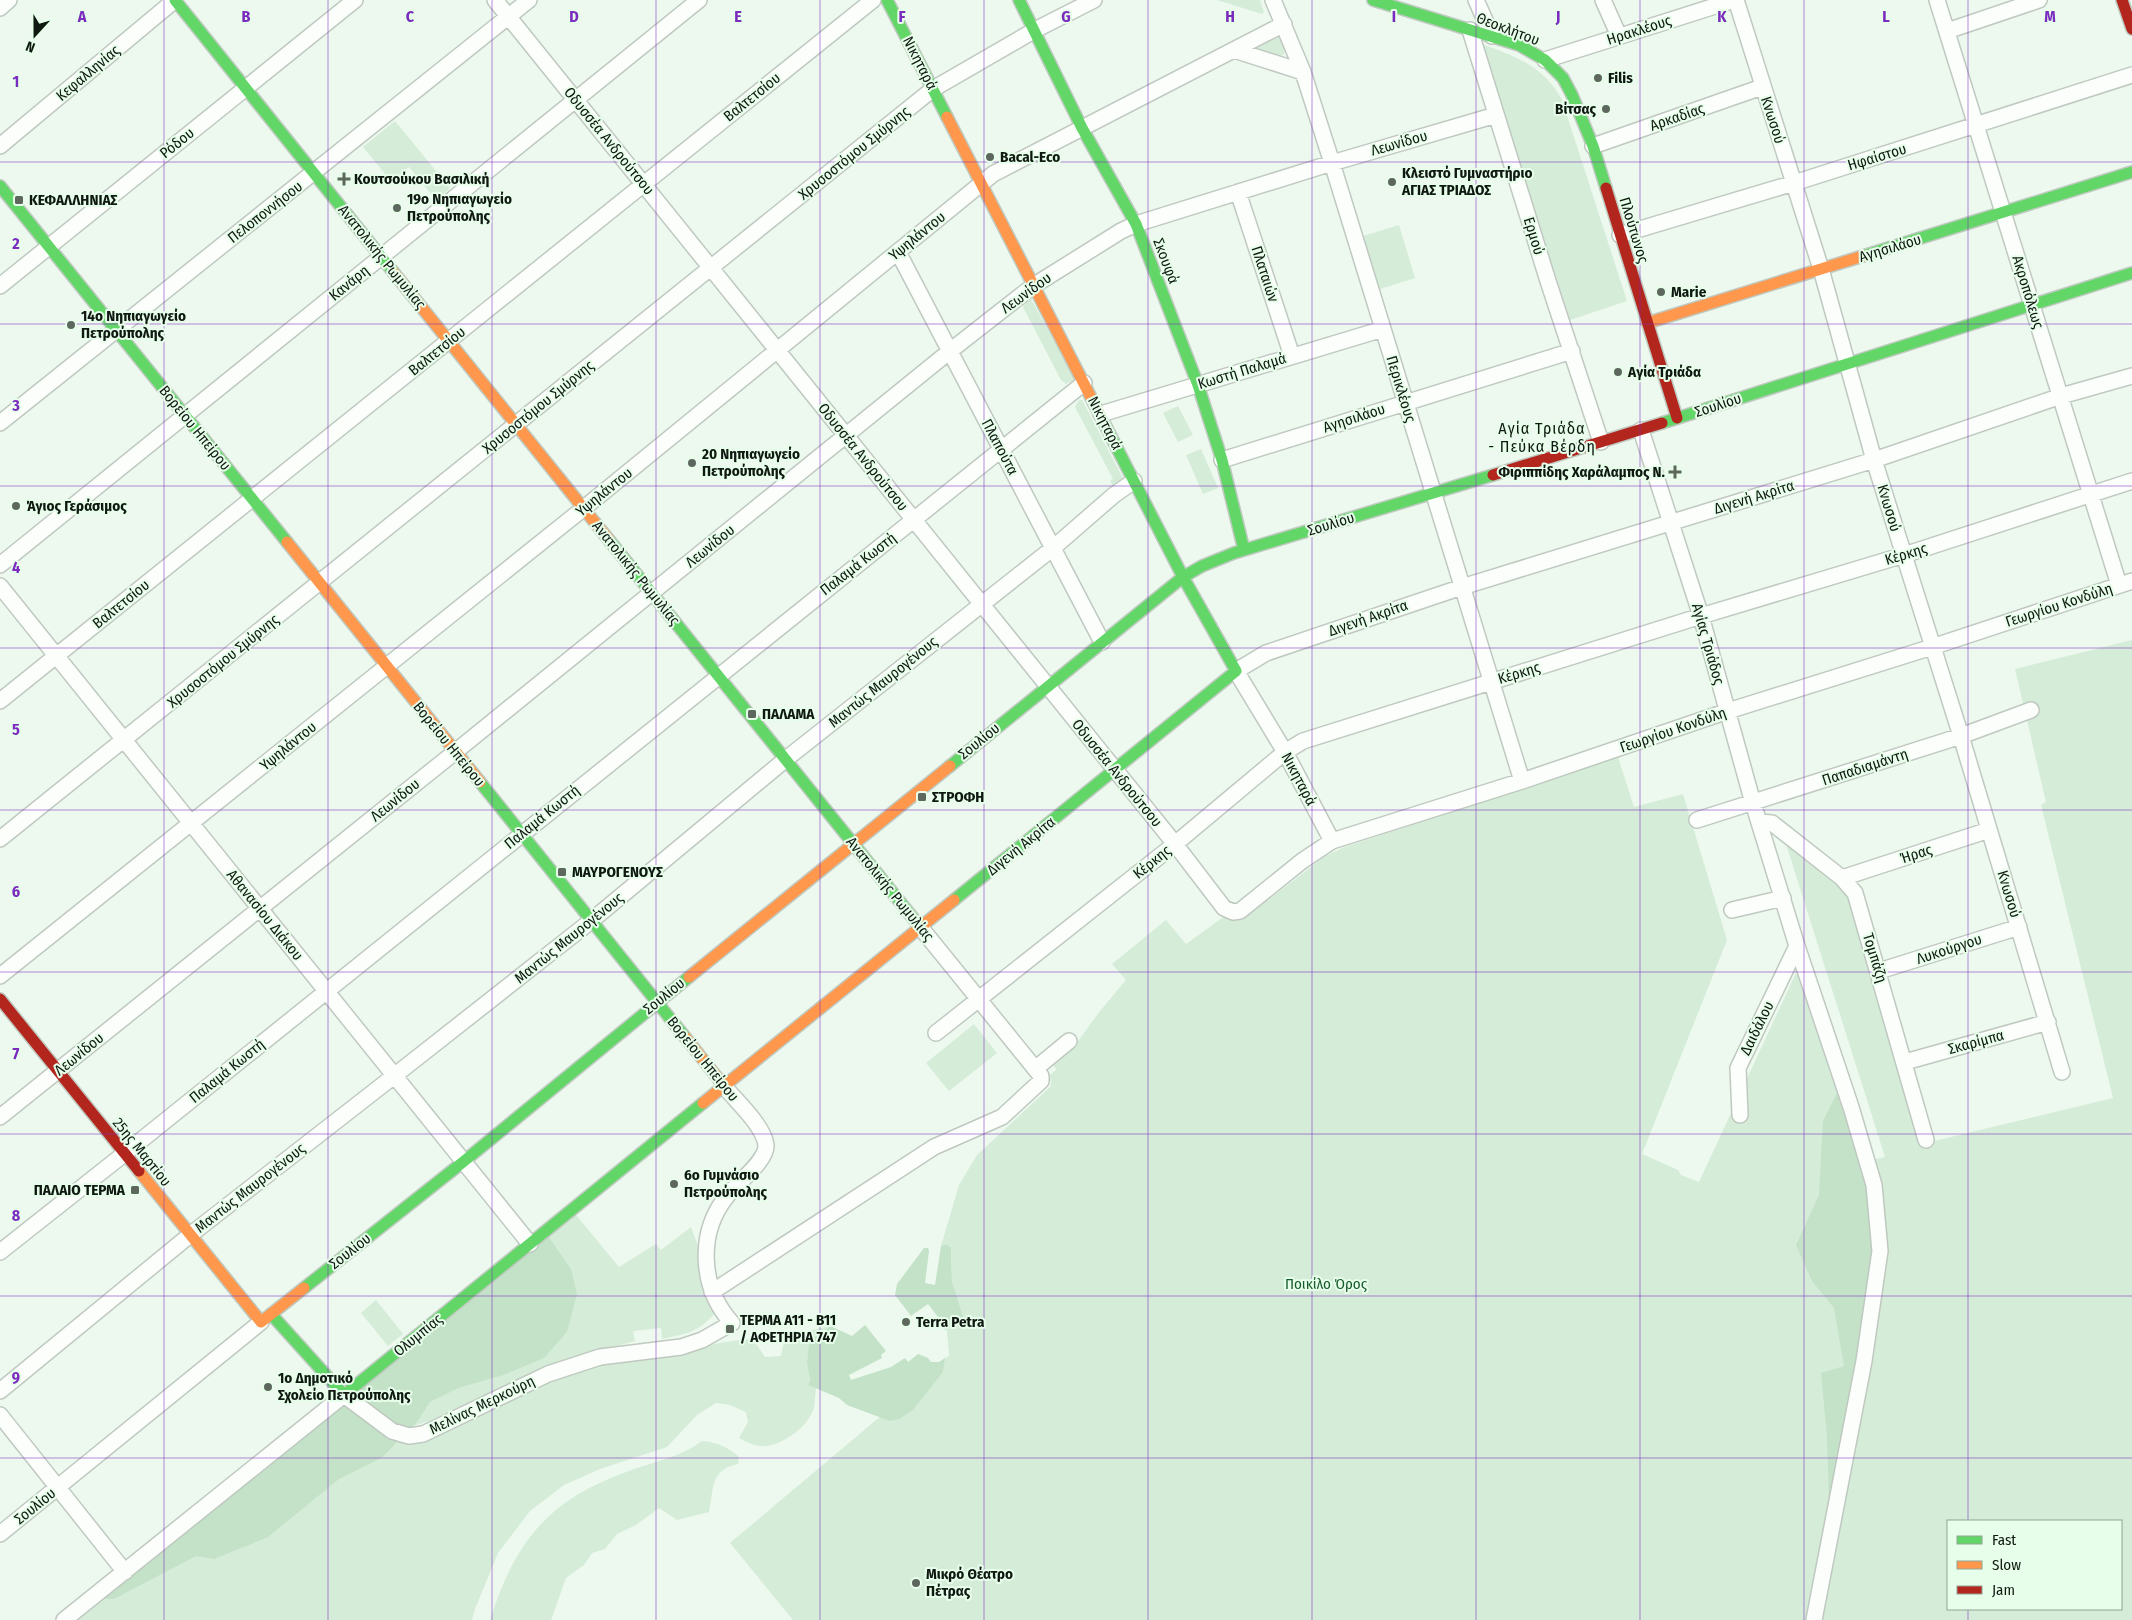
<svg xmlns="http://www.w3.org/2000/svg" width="2132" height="1620" font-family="'Fira Sans Condensed',sans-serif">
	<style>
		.green { fill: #d5ecd8; fill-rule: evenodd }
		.forest { fill: #c3e2c8 }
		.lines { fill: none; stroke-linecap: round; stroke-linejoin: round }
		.street-casing { stroke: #bfc9c0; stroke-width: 18 }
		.fast-casing { stroke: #bfc9c0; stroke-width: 14 }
		.slow-casing { stroke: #bfc9c0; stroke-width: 14 }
		.jam-casing { stroke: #bfc9c0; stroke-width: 14 }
		.street { stroke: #fcfefc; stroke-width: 15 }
		.fast { stroke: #63d668; stroke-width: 11 }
		.slow { stroke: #ff974d; stroke-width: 11 }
		.jam { stroke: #b3261e; stroke-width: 11 }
		.grid { fill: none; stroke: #7b2cbf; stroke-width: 1; stroke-opacity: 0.55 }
		.poi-dot { fill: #5d675e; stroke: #e7ffea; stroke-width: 2 }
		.labels { text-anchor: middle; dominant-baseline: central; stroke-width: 4; stroke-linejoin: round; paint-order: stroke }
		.street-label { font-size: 15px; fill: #0f1811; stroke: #e7ffea }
		.poi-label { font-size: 15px; font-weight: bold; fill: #0f1811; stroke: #e7ffea; text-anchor: start }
		.park-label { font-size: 15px; fill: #165b2b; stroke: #e7ffea }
		.neighbourhood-label { font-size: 16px; letter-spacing: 1px; fill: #0f1811; stroke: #e7ffea }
		.grid-label { font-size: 16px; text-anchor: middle; font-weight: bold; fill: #7b2cbf; stroke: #e7ffea; stroke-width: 4; stroke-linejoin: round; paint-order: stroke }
	</style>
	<rect width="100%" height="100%" fill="#edf9ee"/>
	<path class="green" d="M1217 0H1260L1264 12 1262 14Z
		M1279 35 1286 50 1284 54 1280 56 1256 49 1254 46Z
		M1480 44C1513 54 1546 68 1562 100L1627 301 1570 320Z
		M395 121 450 188 436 200 409 167 391 181 363 147Z
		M1399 225 1415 278 1380 289 1363 236Z
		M1031 299 1075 379 1066 384 1061 380 1023 307 1027 300Z
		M1079 400H1082L1124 480 1114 489 1110 480 1113 479 1075 407Z
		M1178 406 1193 435 1178 442 1163 413Z
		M1201 449 1218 488 1203 494 1186 455Z
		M2132 640V1620H793L730 1543 944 1363 945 1358 949 1356 947 1330 953 1326C953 1300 952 1274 951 1248L947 1244 941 1246 959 1185 977 1155 1051 1086 1050 1075 1057 1069 1052 1065 1078 1041 1100 1011 1126 980 1112 964 1166 920 1186 944 1229 913 1242 920 1324 857 1342 848 1618 757 1634 807 1683 794 1727 940 1642 1154 1678 1170 1681 1175 1699 1182 1795 975 1800 971 1838 1091 1856 1164 1885 1157 1786 844 1851 895 1922 1144 2113 1098 2041 805 2046 802 2015 669ZM1948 1521H2121V1609H1948Z
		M974 1024 997 1053 949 1091 926 1063Z
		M576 1215 619 1267 656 1244 661 1250 691 1227 701 1254 717 1311C698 1333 689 1333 662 1339L661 1328 633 1331 635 1341 552 1364 429 1421 413 1426 430 1402 459 1388 504 1375 543 1358 571 1269 549 1237Z
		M376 1300 403 1334 388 1346 361 1313Z
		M830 1326 809 1343 807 1363 810 1380 808 1385 816 1388C815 1396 815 1405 813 1411 807 1426 787 1441 772 1445 761 1449 748 1443 739 1438L748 1422 746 1412 730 1405 716 1403 697 1415 667 1447 600 1469 564 1485 530 1511 498 1553 475 1609 472 1620H74L100 1599 164 1572 368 1463 383 1457 402 1438 609 1360 746 1339 755 1342 765 1357 781 1356 783 1346 791 1335Z
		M702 1441C716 1442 728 1447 739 1457L738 1464C710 1470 714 1488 709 1512L677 1520 659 1508 636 1525 617 1534 605 1549 592 1553 584 1565 566 1578 551 1620H490C516 1540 548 1500 629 1471 653 1462 681 1457 702 1441Z"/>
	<path class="forest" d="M1838 1091 1860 1158 1871 1207 1876 1255 1837 1474 1829 1504 1827 1436 1821 1373 1844 1366 1834 1308 1812 1281 1796 1245 1819 1195 1823 1121Z
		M549 1237 571 1269 577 1294 567 1332 544 1358 504 1375 459 1388 430 1402 417 1422 383 1457 339 1479 268 1537 214 1559 196 1556 114 1599H100Z
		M947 1244 951 1248 952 1282 963 1317 961 1321 947 1330 936 1327 942 1322 928 1304 911 1316 895 1295 897 1284 924 1248H928L929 1251 925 1283 935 1285 941 1246Z
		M865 1325 886 1351 881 1355 882 1358 849 1375 851 1380 891 1367 905 1358 908 1362 918 1354 928 1358 931 1362H939L945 1358 943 1372 913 1410 899 1419 890 1421 847 1405 839 1398 808 1385 810 1380 807 1363 809 1342 830 1326 852 1336Z"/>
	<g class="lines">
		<g class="street-casing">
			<path id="street" d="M495 0 1175 844 1224 908 1233 912 1240 911 1302 861 1332 841 1522 781 1728 711 1932 647 2132 581
				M1273 0 1303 72 1332 163 1522 781
				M1476 0 1492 36
				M1603 0 1619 36
				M1736 0 1821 269 1874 460 1961 736 2062 1072
				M1937 0 2119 585
				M0 8 9 0
				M1470 30 1548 281 1601 442
				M1947 31 2039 0
				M1234 50 1303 72
				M1545 60 1734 0
				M0 146 175 0
				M1593 146 1762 87
				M1238 192 1292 356
				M1620 235 1794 183 2132 75
				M898 252 1102 642
				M0 286 355 0
				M1101 414 1383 329
				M0 423 529 0
				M1641 430 1701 616 1753 803 1797 946 1851 1107 1874 1185 1880 1251 1864 1361 1814 1620
				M1222 460 1572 351
				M0 565 699 0
				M0 586 530 1244
				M0 701 873 0
				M1697 820 1961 736 2031 710
				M1759 822 1772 823 1842 878 1855 893 1926 1140
				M0 839 933 89 1035 30 1094 0
				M1332 841 1285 752 1236 671 1266 653 1462 587 1874 460 2061 396 2132 376
				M1842 878 1989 830
				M1732 910 1783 898
				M1879 971 2019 927
				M0 976 584 508 993 174 1284 24
				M936 1033 1175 844 1285 752 1303 741 1701 616 1904 555 2132 481
				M1905 1062 2048 1022
				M1035 1069 1069 1041
				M1740 1115 1738 1068 1797 946
				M0 1117 455 752 950 351 1033 286 1121 231 1136 224 1332 163 1496 115
				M0 1252 124 1154 1084 383
				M712 1292 934 1147 1002 1117 1041 1081V1076L921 928
				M0 1391 190 1235 394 1076 591 921 786 759 1053 548 1114 495 1134 481
				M0 1415 125 1572
				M0 1534 261 1322
				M64 1620 344 1395 392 1431 409 1436 423 1434 548 1374 600 1357 681 1347 702 1340 732 1323C700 1288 697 1233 727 1196 737 1183 767 1161 766 1145 764 1126 736 1101 724 1086"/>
		</g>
		<g class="fast-casing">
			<path id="fast" d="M175 0 394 273
				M887 0 947 117
				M1019 0 1082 128 1136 224 1198 385 1222 460 1244 550
				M1373 0 1519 45 1545 60 1563 78 1572 95 1593 146 1606 188
				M0 186 287 542
				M1863 256 2132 172
				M1662 423 2132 273
				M609 540 921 928
				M950 766 1183 577 1202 566 1234 553 1493 475
				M480 782 685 1037
				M954 900 1236 671 1183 577 1100 415
				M304 1288 463 1162 689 977
				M271 1314 344 1395 703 1103"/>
		</g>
		<g class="slow-casing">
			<path id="slow" d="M947 117 1100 415
				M394 273 609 540
				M1647 323 1863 256
				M287 542 480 782
				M689 977 950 766
				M685 1037 724 1086
				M703 1103 954 900
				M139 1171 261 1322 304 1288"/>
		</g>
		<g class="jam-casing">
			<path id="jam" d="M2122 0 2132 29
				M1606 188 1677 418
				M1493 475 1662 423
				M0 999 139 1171"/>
		</g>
		<use href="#street" class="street"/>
		<use href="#fast" class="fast"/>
		<use href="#slow" class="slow"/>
		<use href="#jam" class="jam"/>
	</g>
	<path class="grid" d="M164 0V1620M328 0V1620M492 0V1620M656 0V1620M820 0V1620M984 0V1620M1148 0V1620M1312 0V1620M1476 0V1620M1640 0V1620M1804 0V1620M1968 0V1521M0 162H2132M0 324H2132M0 486H2132M0 648H2132M0 810H2132M0 972H2132M0 1134H2132M0 1296H2132M0 1458H2132M1968 1609V1620"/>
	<g class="poi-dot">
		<circle cx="1598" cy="78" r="5"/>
		<circle cx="1606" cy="109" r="5"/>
		<circle cx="990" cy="157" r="5"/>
		<path d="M341.5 171.5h5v5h5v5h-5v5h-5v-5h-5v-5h5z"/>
		<circle cx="1392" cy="182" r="5"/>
		<rect x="14" y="195" width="10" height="10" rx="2.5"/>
		<circle cx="397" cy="208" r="5"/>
		<circle cx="1661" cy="292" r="5"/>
		<circle cx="71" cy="325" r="5"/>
		<circle cx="1618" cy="372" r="5"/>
		<circle cx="692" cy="463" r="5"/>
		<path d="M1672.5 464.5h5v5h5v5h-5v5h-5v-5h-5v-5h5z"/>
		<circle cx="16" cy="506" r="5"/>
		<rect x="747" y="709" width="10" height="10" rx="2.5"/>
		<rect x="917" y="792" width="10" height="10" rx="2.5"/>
		<rect x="557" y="867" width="10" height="10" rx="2.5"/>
		<circle cx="674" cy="1184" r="5"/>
		<rect x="130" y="1185" width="10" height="10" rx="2.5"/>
		<circle cx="906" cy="1322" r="5"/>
		<rect x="725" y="1324" width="10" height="10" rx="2.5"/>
		<circle cx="268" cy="1387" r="5"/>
		<circle cx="916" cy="1583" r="5"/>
	</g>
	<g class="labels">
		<g class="street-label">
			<text transform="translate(1508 29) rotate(21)">Θεοκλήτου</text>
			<text transform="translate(1639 30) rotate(-18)">Ηρακλέους</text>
			<text transform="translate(920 63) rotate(63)">Νικηταρά</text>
			<text transform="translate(88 73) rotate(-40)">Κεφαλληνίας</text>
			<text transform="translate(752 97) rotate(-39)">Βαλτετσίου</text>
			<text transform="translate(1677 117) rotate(-19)">Αρκαδίας</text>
			<text transform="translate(1773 120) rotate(72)">Κνωσού</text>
			<text transform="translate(609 141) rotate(51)">Οδυσσέα Ανδρούτσου</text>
			<text transform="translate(177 143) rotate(-39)">Ρόδου</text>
			<text transform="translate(1399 143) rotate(-16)">Λεωνίδου</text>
			<text transform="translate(854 153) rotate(-39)">Χρυσοστόμου Σμύρνης</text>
			<text transform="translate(1877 157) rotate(-17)">Ηφαίστου</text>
			<text transform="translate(265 212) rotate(-38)">Πελοποννήσου</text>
			<text transform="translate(1634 230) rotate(73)">Πλούτωνος</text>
			<text transform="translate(917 236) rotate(-39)">Υψηλάντου</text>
			<text transform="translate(1534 236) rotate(73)">Ερμού</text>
			<text transform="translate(1890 248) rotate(-17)">Αγησιλάου</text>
			<text transform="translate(382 257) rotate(51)">Ανατολικής Ρωμυλίας</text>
			<text transform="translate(1166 261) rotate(69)">Σκουφά</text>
			<text transform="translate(1265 274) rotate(72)">Πλαταιών</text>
			<text transform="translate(349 283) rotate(-39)">Κανάρη</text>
			<text transform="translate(2028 292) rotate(73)">Ακροπόλεως</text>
			<text transform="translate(1026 293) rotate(-36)">Λεωνίδου</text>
			<text transform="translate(437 351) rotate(-39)">Βαλτετσίου</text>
			<text transform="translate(1242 371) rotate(-17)">Κωστή Παλαμά</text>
			<text transform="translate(1401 389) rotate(73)">Περικλέους</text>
			<text transform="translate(1718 405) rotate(-18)">Σουλίου</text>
			<text transform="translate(538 407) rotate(-39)">Χρυσοστόμου Σμύρνης</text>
			<text transform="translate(1354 418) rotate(-18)">Αγησιλάου</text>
			<text transform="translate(1105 423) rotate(63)">Νικηταρά</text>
			<text transform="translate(195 428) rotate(51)">Βορείου Ηπείρου</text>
			<text transform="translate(1000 447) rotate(62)">Πλαπούτα</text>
			<text transform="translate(863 457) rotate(51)">Οδυσσέα Ανδρούτσου</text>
			<text transform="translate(604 492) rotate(-39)">Υψηλάντου</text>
			<text transform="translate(1754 497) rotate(-17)">Διγενή Ακρίτα</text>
			<text transform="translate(1889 508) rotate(73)">Κνωσού</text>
			<text transform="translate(1331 524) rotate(-17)">Σουλίου</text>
			<text transform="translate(710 546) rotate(-39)">Λεωνίδου</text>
			<text transform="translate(1906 554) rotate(-17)">Κέρκης</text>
			<text transform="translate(858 564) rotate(-38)">Παλαμά Κωστή</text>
			<text transform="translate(636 573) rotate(51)">Ανατολικής Ρωμυλίας</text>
			<text transform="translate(121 604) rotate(-39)">Βαλτετσίου</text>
			<text transform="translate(2059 605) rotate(-18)">Γεωργίου Κονδύλη</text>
			<text transform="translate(1368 618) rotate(-19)">Διγενή Ακρίτα</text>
			<text transform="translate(1708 644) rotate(74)">Αγίας Τριάδος</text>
			<text transform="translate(223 661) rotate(-39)">Χρυσοστόμου Σμύρνης</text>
			<text transform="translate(1519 673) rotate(-17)">Κέρκης</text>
			<text transform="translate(883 682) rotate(-39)">Μαντώς Μαυρογένους</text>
			<text transform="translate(1673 730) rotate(-19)">Γεωργίου Κονδύλη</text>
			<text transform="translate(979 741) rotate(-39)">Σουλίου</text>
			<text transform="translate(449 744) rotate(51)">Βορείου Ηπείρου</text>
			<text transform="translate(288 746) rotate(-39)">Υψηλάντου</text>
			<text transform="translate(1865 767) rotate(-18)">Παπαδιαμάντη</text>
			<text transform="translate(1117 773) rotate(51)">Οδυσσέα Ανδρούτσου</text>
			<text transform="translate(1299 779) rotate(62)">Νικηταρά</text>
			<text transform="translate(395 800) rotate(-39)">Λεωνίδου</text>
			<text transform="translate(542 817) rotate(-39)">Παλαμά Κωστή</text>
			<text transform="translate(1021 846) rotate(-39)">Διγενή Ακρίτα</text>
			<text transform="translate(1916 854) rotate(-18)">Ήρας</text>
			<text transform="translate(1152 862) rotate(-39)">Κέρκης</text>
			<text transform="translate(890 889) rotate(51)">Ανατολικής Ρωμυλίας</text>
			<text transform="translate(2009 894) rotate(73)">Κνωσού</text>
			<text transform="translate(265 915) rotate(51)">Αθανασίου Διάκου</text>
			<text transform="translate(569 938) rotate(-39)">Μαντώς Μαυρογένους</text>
			<text transform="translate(1949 949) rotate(-18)">Λυκούργου</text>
			<text transform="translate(1875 958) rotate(73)">Τομπάζη</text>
			<text transform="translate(664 996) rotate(-39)">Σουλίου</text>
			<text transform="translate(1757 1028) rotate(-64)">Δαιδάλου</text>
			<text transform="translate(1976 1042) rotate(-15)">Σκαρίμπα</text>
			<text transform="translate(79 1054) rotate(-39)">Λεωνίδου</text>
			<text transform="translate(703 1059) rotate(51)">Βορείου Ηπείρου</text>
			<text transform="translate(227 1071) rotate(-39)">Παλαμά Κωστή</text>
			<text transform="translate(142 1152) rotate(51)">25ης Μαρτίου</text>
			<text transform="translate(250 1188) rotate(-38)">Μαντώς Μαυρογένους</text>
			<text transform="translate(350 1251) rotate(-38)">Σουλίου</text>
			<text transform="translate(418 1335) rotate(-39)">Ολυμπίας</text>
			<text transform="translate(482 1405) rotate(-26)">Μελίνας Μερκούρη</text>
			<text transform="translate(35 1506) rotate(-39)">Σουλίου</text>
		</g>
		<g class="poi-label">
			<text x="1608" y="78">Filis</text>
			<text x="1596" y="109" text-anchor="end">Βίτσας</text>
			<text x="1000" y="157">Bacal-Eco</text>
			<text x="1402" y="173">Κλειστό Γυμναστήριο<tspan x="1402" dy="17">ΑΓΙΑΣ ΤΡΙΑΔΟΣ</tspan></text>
			<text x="354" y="179">Κουτσούκου Βασιλική</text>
			<text x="407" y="199">19ο Νηπιαγωγείο<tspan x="407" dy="17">Πετρούπολης</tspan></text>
			<text x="29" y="200">ΚΕΦΑΛΛΗΝΙΑΣ</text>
			<text x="1671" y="292">Marie</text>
			<text x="81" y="316">14ο Νηπιαγωγείο<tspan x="81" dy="17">Πετρούπολης</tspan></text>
			<text x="1628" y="372">Αγία Τριάδα</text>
			<text x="702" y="454">20 Νηπιαγωγείο<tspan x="702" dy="17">Πετρούπολης</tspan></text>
			<text x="1665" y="472" text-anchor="end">Φιριππίδης Χαράλαμπος Ν.</text>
			<text x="26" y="506">Άγιος Γεράσιμος</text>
			<text x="762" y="714">ΠΑΛΑΜΑ</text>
			<text x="932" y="797">ΣΤΡΟΦΗ</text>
			<text x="572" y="872">ΜΑΥΡΟΓΕΝΟΥΣ</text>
			<text x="684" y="1175">6ο Γυμνάσιο<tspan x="684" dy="17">Πετρούπολης</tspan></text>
			<text x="125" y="1190" text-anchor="end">ΠΑΛΑΙΟ ΤΕΡΜΑ</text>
			<text x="740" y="1320">ΤΕΡΜΑ Α11 - Β11<tspan x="740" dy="17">/ ΑΦΕΤΗΡΙΑ 747</tspan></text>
			<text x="916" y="1322">Terra Petra</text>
			<text x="278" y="1378">1ο Δημοτικό<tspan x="278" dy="17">Σχολείο Πετρούπολης</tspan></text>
			<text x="926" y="1574">Μικρό Θέατρο<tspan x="926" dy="17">Πέτρας</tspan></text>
		</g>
		<g class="park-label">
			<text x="1326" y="1284">Ποικίλο Όρος</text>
		</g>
		<g class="neighbourhood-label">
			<text x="1542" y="428">Αγία Τριάδα<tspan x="1542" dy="18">- Πεύκα Βέρδη</tspan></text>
		</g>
	</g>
	<g class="grid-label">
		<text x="82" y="22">A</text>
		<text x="246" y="22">B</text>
		<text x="410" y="22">C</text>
		<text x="574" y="22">D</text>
		<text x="738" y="22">E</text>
		<text x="902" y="22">F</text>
		<text x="1066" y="22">G</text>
		<text x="1230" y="22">H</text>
		<text x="1394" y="22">I</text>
		<text x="1558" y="22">J</text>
		<text x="1722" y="22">K</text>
		<text x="1886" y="22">L</text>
		<text x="2050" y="22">M</text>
		<text x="16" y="87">1</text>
		<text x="16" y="249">2</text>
		<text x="16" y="411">3</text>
		<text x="16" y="573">4</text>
		<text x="16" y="735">5</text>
		<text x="16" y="897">6</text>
		<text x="16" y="1059">7</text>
		<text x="16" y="1221">8</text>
		<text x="16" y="1383">9</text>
	</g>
	<rect x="1947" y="1520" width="175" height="90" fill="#e7ffea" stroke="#91a393"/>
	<rect x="1957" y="1536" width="25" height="8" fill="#63d668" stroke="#91a393"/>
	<text x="1992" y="1545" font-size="15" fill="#0f1811">Fast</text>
	<rect x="1957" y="1561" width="25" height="8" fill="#ff974d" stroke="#91a393"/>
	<text x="1992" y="1570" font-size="15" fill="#0f1811">Slow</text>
	<rect x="1957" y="1586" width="25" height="8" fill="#b3261e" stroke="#91a393"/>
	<text x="1992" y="1595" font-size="15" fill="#0f1811">Jam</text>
	<g transform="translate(35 35) rotate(201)" stroke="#e7ffea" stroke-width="4" paint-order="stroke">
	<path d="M0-4L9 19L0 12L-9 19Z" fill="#0f1811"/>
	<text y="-8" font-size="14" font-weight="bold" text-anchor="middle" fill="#0f1811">N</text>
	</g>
</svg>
